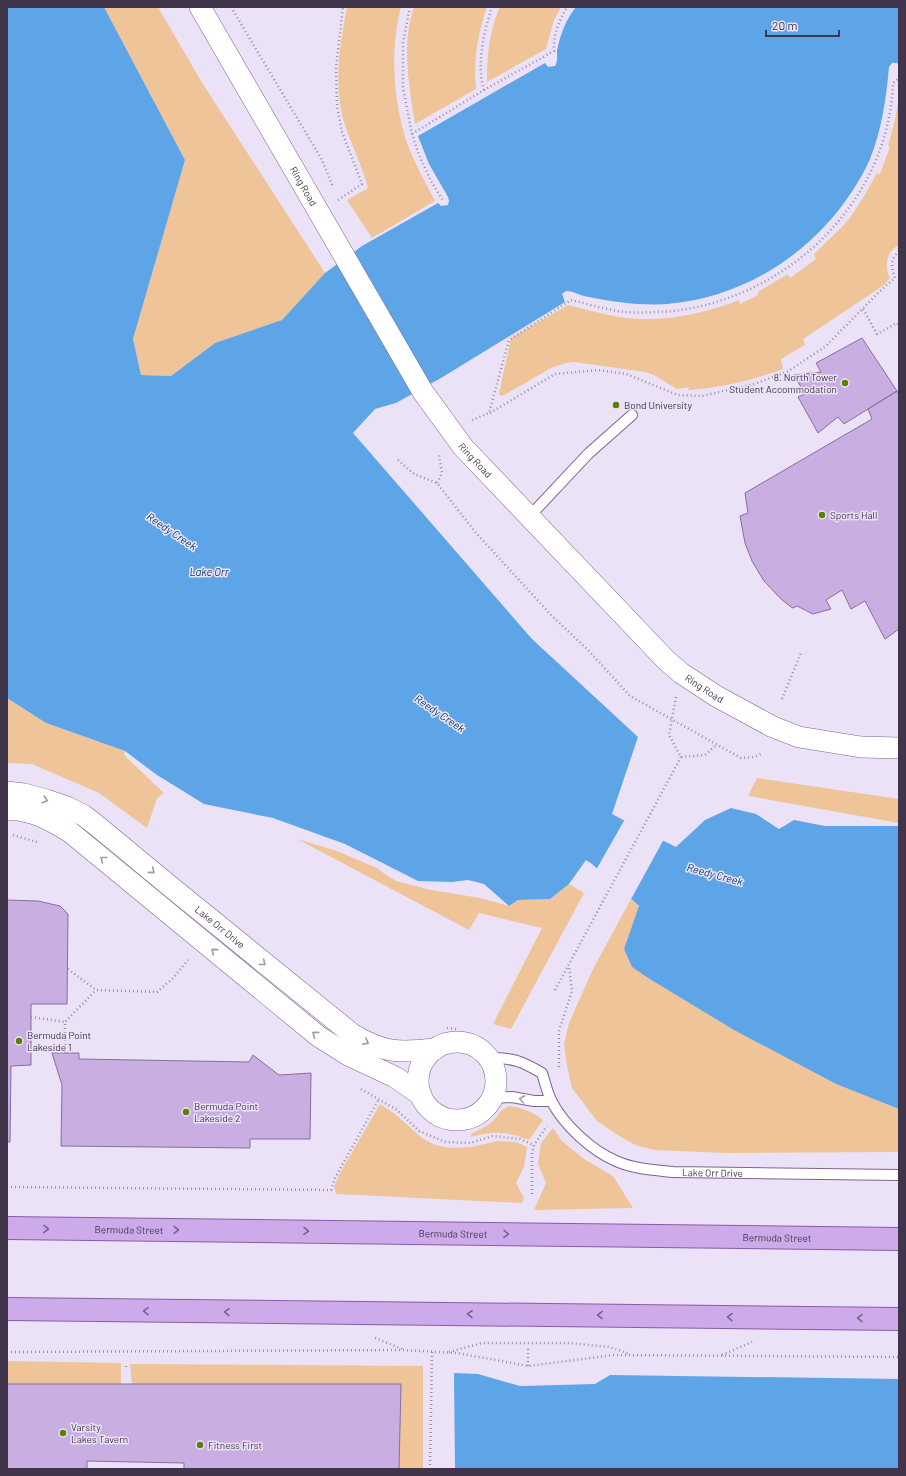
<svg xmlns="http://www.w3.org/2000/svg" width="906" height="1476" font-family="Barlow,sans-serif">
	<style>
		.green { fill: #eec498 }
		.water { fill: #5ea5e7 }
		.pier { fill: #ece2f7 }
		.building { fill: #c9aee2; stroke: #876e9e }
		.lines { fill: none; stroke-linecap: round; stroke-linejoin: round }
		.lane-casing { stroke: #7d6393; stroke-width: 12 }
		.street-casing { stroke: #7d6393; stroke-width: 22 }
		.primary-casing { stroke: #865ca8; stroke-width: 24 }
		.path { stroke: #9a8fa4; stroke-width: 2.5; stroke-dasharray: 1 3; stroke-linecap: butt }
		.lane { stroke: #fff; stroke-width: 10 }
		.street { stroke: #fff; stroke-width: 21 }
		.primary { stroke: #cdaae9; stroke-width: 22 }
		.oneway { stroke: #a09aa4 }
		.oneway2 { stroke: #78648a }
		.poi-dot { fill: #598103; stroke: #ece2f7; stroke-width: 1.5 }
		.labels { text-anchor: middle; dominant-baseline: central; stroke-width: 3; stroke-linejoin: round; paint-order: stroke }
		.street-label { font-size: 10px; fill: #40354a; stroke: #ece2f7 }
		.poi-label { font-size: 10px; fill: #40354a; stroke: #ece2f7; text-anchor: start }
		.water-label { font-size: 11px; font-style: italic; fill: #083f6a; stroke: #ece2f7 }
	</style>
	<rect width="100%" height="100%" fill="#ece2f7"/>
	<path class="green" d="M104 7H158L201 81 325 273 282 320 215 343 171 376 141 375 133 339 185 160Z
		M347 7H401C390 49 393 99 406 140 413 161 425 181 435 201L372 238 347 200 368 188C362 166 351 144 344 122 333 85 340 44 347 7Z
		M414 7H487C478 33 473 61 476 89L415 124C409 85 401 45 414 7Z
		M500 7H559L560 9 554 20 546 49 487 82C487 57 489 30 500 7Z
		M899 97V245C886 251 884 267 890 278L884 285 803 339 805 345 781 359 783 369C753 380 721 388 688 390L689 387 677 389 654 375 645 372 574 362 566 363 551 368 504 395 501 396 499 394 511 338 568 305C585 309 602 314 619 317 660 323 701 315 739 300L740 304 758 295V292L788 274 790 278 816 259 814 254 842 227 849 219 863 198 877 173 880 174 890 147 888 146 895 120Z
		M7 698 46 723 125 751 124 755 164 793 157 798 147 828 99 793 32 764 7 763Z
		M757 778 899 799V823L748 796Z
		M297 839 337 851 377 868 386 875 396 881 431 890 480 898 509 906 518 900 550 899 569 884 584 893 511 1029 493 1024 542 928 479 913 469 930Z
		M631 899 639 907 624 949 632 967 648 978 734 1030 836 1084 899 1109V1152L725 1153 654 1150 635 1145 616 1134 597 1121 572 1088 567 1066 564 1044 569 1023 593 969Z
		M380 1104 395 1114 422 1138 435 1145 452 1148 471 1147 497 1141 516 1142 527 1147 524 1167 516 1183 524 1198 522 1203 336 1194 334 1187 339 1175Z
		M509 1106C522 1108 532 1111 543 1120L529 1140C507 1131 494 1131 471 1137V1134C478 1130 487 1127 493 1121 501 1113 497 1112 509 1106Z
		M553 1128 562 1141 584 1159 613 1176 633 1208 534 1210 546 1183 538 1164 541 1143Z
		M7 1361 121 1363V1384H7Z
		M130 1364 423 1366V1469H399L401 1384H132Z"/>
	<path class="water" d="M7 7H104L185 160 133 339 141 375 171 376 215 343 282 320 325 273 362 246 438 203 441 206 448 205 449 201 448 197 429 164 418 136 545 63 548 67 555 66C558 61 557 56 557 51 560 35 566 19 576 7H899V65L897 63H892L889 67C886 99 882 129 870 159 865 171 858 182 851 193 810 255 742 298 667 304 641 306 614 302 589 297 581 296 574 291 566 291L562 294 565 302 441 378 396 403 375 409 353 433 532 639 638 737 612 814 642 830 676 847 705 820 731 808 756 814 779 829 794 820 825 826H899V1109L836 1084 734 1030 648 978 632 967 624 949 639 906 592 864 586 860 569 884 550 899 518 900 509 906 484 884 468 880 452 882 418 881 345 844 273 818 204 804 157 775 125 751 46 723 7 698Z
		M454 1373 478 1374 520 1386 595 1384 610 1375 899 1379V1469H455Z"/>
	<path class="pier" d="M625 819 664 839 630 901 596 870Z"/>
	<path class="building" d="M862 338 897 391 844 424 838 417 818 433 798 397 805 394 794 375 821 372 816 363Z
		M897 391 899 395V629L885 639 865 601 851 609 842 590 826 600 831 609 813 614 797 606 793 608 791 607 781 599 764 581 752 561 745 543 740 516 748 513 745 493 872 419 868 409Z
		M7 900 38 901 60 906 68 914 67 1004H31V1065L11 1066 10 1142H7Z
		M52 1053H79V1059L249 1062 253 1055 279 1075 311 1073 310 1139H250V1148L61 1146 62 1085Z
		M7 1384H401L399 1469H184V1463L87 1461V1469H7Z"/>
	<g class="lines">
		<g class="lane-casing">
			<g id="lane">
				<path d="M529 517 588 454 632 415"/>
				<path id="s1" d="M490 1058C514 1058 521 1061 542 1073 545 1082 547 1093 552 1102 564 1125 592 1151 616 1161 634 1169 654 1170 673 1172L899 1175"/>
				<path d="M493 1098 512 1097 534 1101H551"/>
			</g>
		</g>
		<g class="street-casing">
			<g id="street">
				<path id="s2" d="M200 7 423 392 463 447 666 660 681 673 716 696 773 727 799 737 861 747 899 748"/>
				<path id="s3" d="M7 792 24 794 46 800 67 807 83 815 96 825 171 887 352 1034C383 1053 399 1053 435 1049"/>
				<path d="M7 810C29 808 52 821 70 832L318 1036 348 1055 395 1077 421 1095"/>
				<circle cx="457" cy="1081" r="39"/>
			</g>
		</g>
		<g class="primary-casing">
			<g id="primary">
				<path id="s4" d="M7 1228 899 1239"/>
				<path d="M7 1309 899 1319"/>
			</g>
		</g>
		<path class="path" d="M231 7 322 160 333 187
			M410 7 403 42V88L412 134 419 155 431 181 444 202
			M484 90C476 64 484 32 492 7
			M412 134 484 90 554 51C553 35 559 21 567 7
			M338 200 362 184 342 132 337 106 336 68 343 7
			M863 309 877 334 897 323 899 326
			M490 413 555 374 598 370 626 374 678 395 702 396 754 384 787 372 826 346 879 292 895 278C891 268 890 260 899 251
			M472 420 489 413 509 340 571 300C588 304 607 310 624 312 640 313 657 312 673 311 788 298 889 201 893 83L899 78
			M398 460 414 474 437 483 476 533 552 616 589 651 630 696 741 758 754 757 763 753
			M437 483 442 473 439 455
			M676 697 669 735 681 757 705 755 716 745
			M782 699 801 653
			M13 835 37 842
			M68 969 96 990 157 992 173 978 188 960
			M555 990 681 757
			M31 1017 65 1022
			M447 1028 456 1029
			M65 1053V1022L96 990
			M559 1067V1031L572 991 569 966
			M361 1089 397 1110 419 1131 445 1142 470 1143 493 1136 520 1139 534 1145
			M7 1187 331 1190 335 1178 379 1099
			M532 1194V1153L534 1145 547 1126
			M375 1338 402 1349
			M7 1352 404 1350 457 1353 528 1366 614 1355 899 1357
			M449 1352 482 1343H568L609 1347 630 1354
			M722 1355 752 1342
			M528 1366V1347
			M126 1367V1363
			M430 1469 432 1352"/>
		<use href="#lane" class="lane"/>
		<use href="#street" class="street"/>
		<use href="#primary" class="primary"/>
	</g>
	<defs><path id="oneway-chevron" d="M-2-3.5L2.5 0L-2 3.5" fill="none" stroke-width="1.6" stroke-linecap="round" stroke-linejoin="round"/></defs>
	<g class="oneway">
		<use href="#oneway-chevron" transform="translate(45 800) rotate(17)"/>
		<use href="#oneway-chevron" transform="translate(103 859) rotate(-141)"/>
		<use href="#oneway-chevron" transform="translate(152 871) rotate(41)"/>
		<use href="#oneway-chevron" transform="translate(214 951) rotate(-140)"/>
		<use href="#oneway-chevron" transform="translate(263 963) rotate(39)"/>
		<use href="#oneway-chevron" transform="translate(315 1034) rotate(-143)"/>
		<use href="#oneway-chevron" transform="translate(366 1042) rotate(27)"/>
		<use href="#oneway-chevron" transform="translate(522 1099) rotate(-169)"/>
	</g>
	<g class="oneway2">
		<use href="#oneway-chevron" transform="translate(46 1229) rotate(1)"/>
		<use href="#oneway-chevron" transform="translate(176 1230) rotate(1)"/>
		<use href="#oneway-chevron" transform="translate(306 1231) rotate(1)"/>
		<use href="#oneway-chevron" transform="translate(506 1234) rotate(1)"/>
		<use href="#oneway-chevron" transform="translate(146 1311) rotate(-179)"/>
		<use href="#oneway-chevron" transform="translate(227 1312) rotate(-179)"/>
		<use href="#oneway-chevron" transform="translate(470 1314) rotate(-179)"/>
		<use href="#oneway-chevron" transform="translate(600 1315) rotate(-179)"/>
		<use href="#oneway-chevron" transform="translate(730 1317) rotate(-179)"/>
		<use href="#oneway-chevron" transform="translate(860 1318) rotate(-179)"/>
	</g>
	<g class="poi-dot">
		<circle cx="845" cy="383" r="4"/>
		<circle cx="616" cy="405" r="4"/>
		<circle cx="822" cy="515" r="4"/>
		<circle cx="19" cy="1041" r="4"/>
		<circle cx="186" cy="1112" r="4"/>
		<circle cx="63" cy="1433" r="4"/>
		<circle cx="200" cy="1445" r="4"/>
	</g>
	<g class="labels">
		<g class="street-label">
			<text stroke="none"><textPath href="#s2" startOffset="207">Ring Road</textPath></text>
			<text stroke="none"><textPath href="#s2" startOffset="531">Ring Road</textPath></text>
			<text stroke="none"><textPath href="#s2" startOffset="855">Ring Road</textPath></text>
			<text stroke="none"><textPath href="#s3" startOffset="257">Lake Orr Drive</textPath></text>
			<text stroke="none"><textPath href="#s1" startOffset="272">Lake Orr Drive</textPath></text>
			<text stroke="none"><textPath href="#s4" startOffset="122">Bermuda Street</textPath></text>
			<text stroke="none"><textPath href="#s4" startOffset="446">Bermuda Street</textPath></text>
			<text stroke="none"><textPath href="#s4" startOffset="770">Bermuda Street</textPath></text>
		</g>
		<g class="poi-label">
			<text x="837" y="377" text-anchor="end">8. North Tower<tspan x="837" dy="12">Student Accommodation</tspan></text>
			<text x="624" y="405">Bond University</text>
			<text x="830" y="515">Sports Hall</text>
			<text x="27" y="1035">Bermuda Point<tspan x="27" dy="12">Lakeside 1</tspan></text>
			<text x="194" y="1106">Bermuda Point<tspan x="194" dy="12">Lakeside 2</tspan></text>
			<text x="71" y="1427">Varsity<tspan x="71" dy="12">Lakes Tavern</tspan></text>
			<text x="208" y="1445">Fitness First</text>
		</g>
		<g class="water-label">
			<text transform="translate(172 531) rotate(34)">Reedy Creek</text>
			<text x="209" y="571">Lake Orr</text>
			<text transform="translate(440 713) rotate(34)">Reedy Creek</text>
			<text transform="translate(715 874) rotate(15)">Reedy Creek</text>
		</g>
	</g>
	<rect width="906" height="1476" fill="none" stroke="#40354a" stroke-width="16"/>
	<path d="M766 30v6h73v-6" fill="none" stroke="#40354a" stroke-width="2"/>
	<text x="772" y="30" font-size="12" fill="#40354a" stroke="#ece2f7" stroke-width="3" paint-order="stroke">20 m</text>
</svg>
